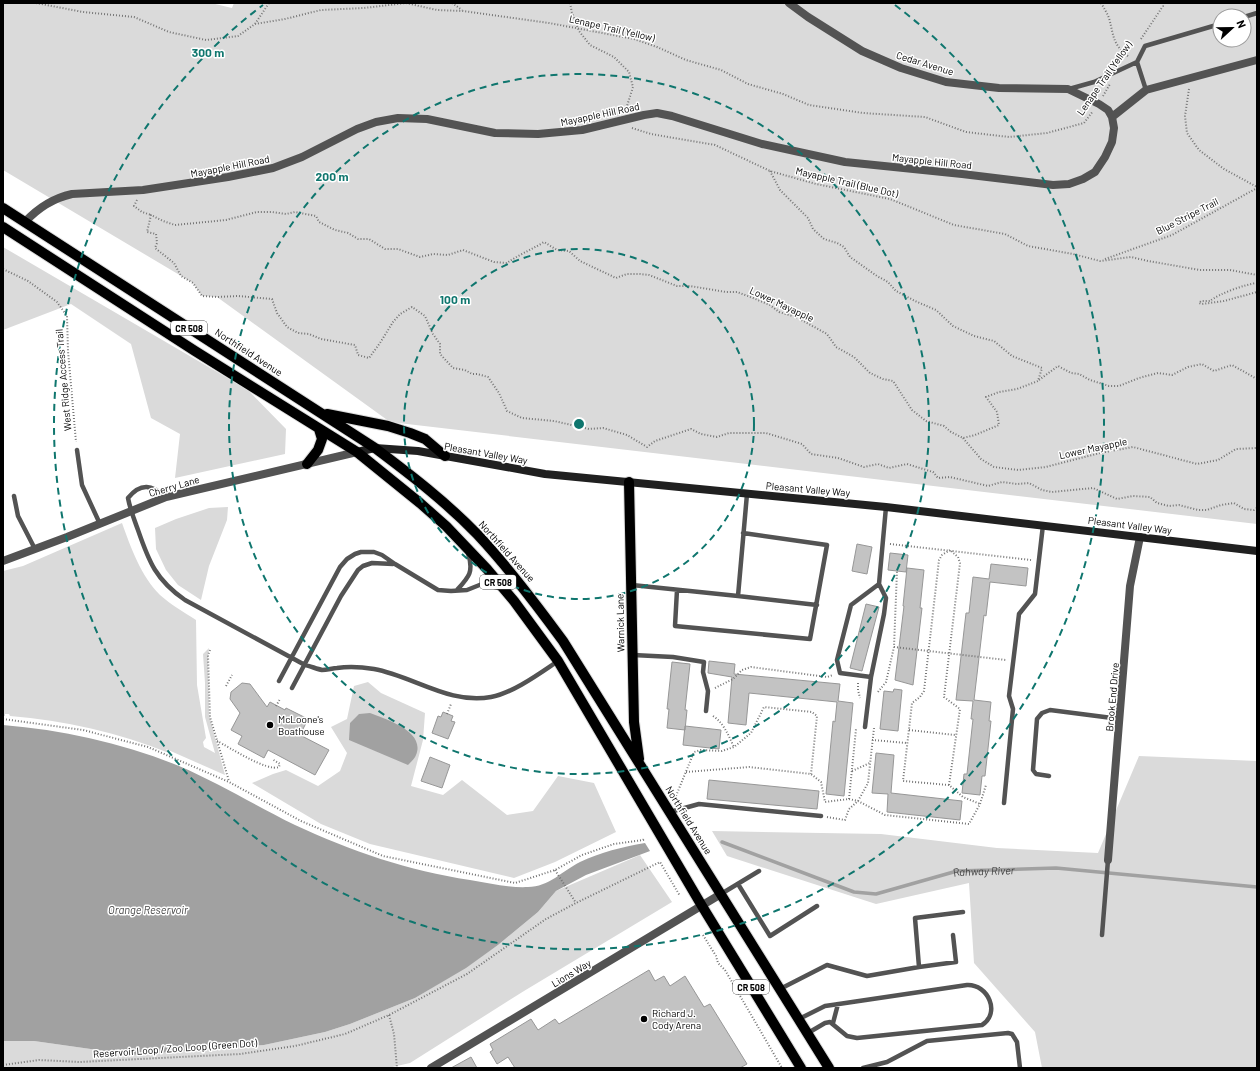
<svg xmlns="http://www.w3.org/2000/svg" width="1260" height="1071" font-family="Barlow,sans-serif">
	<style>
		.green { fill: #dadada; fill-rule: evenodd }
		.water { fill: #a1a1a1 }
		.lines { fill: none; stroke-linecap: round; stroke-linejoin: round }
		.stream { stroke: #a1a1a1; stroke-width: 3.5 }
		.building { fill: #c3c3c3; stroke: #979797 }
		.primary-casing { stroke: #dbdbdb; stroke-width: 12 }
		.path { stroke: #757575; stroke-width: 2; stroke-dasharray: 1 2; stroke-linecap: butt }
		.service { stroke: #535353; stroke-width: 4.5 }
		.minor { stroke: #535353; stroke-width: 8 }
		.secondary { stroke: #202020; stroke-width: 8 }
		.primary { stroke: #000; stroke-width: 10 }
		.ring { fill: none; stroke: #0f766e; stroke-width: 2; stroke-dasharray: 7 5 }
		.poi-dot { fill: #000; stroke: #fff; stroke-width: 1.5 }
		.labels { text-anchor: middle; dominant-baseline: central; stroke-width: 3; stroke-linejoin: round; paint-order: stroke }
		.shield { fill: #fff; stroke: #4c4c4c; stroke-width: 1 }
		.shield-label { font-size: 9px; font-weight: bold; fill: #000 }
		.street-label { font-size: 10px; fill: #000; stroke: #fff }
		.poi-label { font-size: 10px; fill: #000; stroke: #fff; text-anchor: start }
		.water-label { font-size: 11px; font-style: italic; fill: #424242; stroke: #fff }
		.centre { fill: #0f766e; stroke: #fff; stroke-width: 2 }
		.ring-label { font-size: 12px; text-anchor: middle; font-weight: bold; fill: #0f766e; stroke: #fff; stroke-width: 3; stroke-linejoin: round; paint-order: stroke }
	</style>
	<rect width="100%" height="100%" fill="#fff"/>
	<path class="green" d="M3 3H211L232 8 234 3H1257V524L390 422 217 297 202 296 193 283 3 170ZM1220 16H1244V40H1220Z
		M3 247 248 390 286 429 285 454 175 478 180 434 151 418 131 344 71 304 3 330Z
		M228 507 227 520 209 566 201 600 178 585 166 570 156 549 155 528 176 519 209 508Z
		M122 523C131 548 141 576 160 595 171 605 184 612 196 620L197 685 206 738 203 742 204 747 215 753 205 717V683L203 654 209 648 208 656 209 715 225 775 166 749 169 753C119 733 64 720 10 716L9 714H5V716H3V571L23 566Z
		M368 682 381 693 425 713 423 740 411 786 443 795 462 780 507 815 533 811 558 776 594 783 616 832 555 862 514 878 370 844 321 824 252 783 273 774 286 770 318 786 340 771 347 753 331 727 347 719 354 686Z
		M1139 756 1257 761V1068H1042L1035 1032 974 963 969 883 876 904 727 856 712 831 881 834 997 848 1098 853Z
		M640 855 672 902 524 991 410 1063 388 1068H3V1041H34L133 1055 264 1045 325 1032 350 1024 415 998 466 967 498 945 538 912 556 891Z"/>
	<path class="water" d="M370 713C385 719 426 731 416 755 415 758 411 762 408 765L349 740 350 723 359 714Z
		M3 725C63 730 123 743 179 766 219 783 256 806 295 825 351 851 409 871 470 880 489 883 509 888 528 887 549 887 562 871 580 862 601 852 622 847 645 843L650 851 586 875 556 891 538 912 498 945 466 968 415 998 350 1024 325 1032 264 1045 133 1055 34 1041H3Z"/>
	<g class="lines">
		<path class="stream" id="s1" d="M722 842 854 892 876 894 957 871 1056 868 1257 887"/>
	</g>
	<path class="building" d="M857 544 872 547 867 574 852 571Z
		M890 553 908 555 906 572 888 570Z
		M991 564 1028 568 1026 586 990 582 986 616 984 615 974 700 991 702 989 721H991L985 776H982L980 795 962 793 964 774H967L973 719H971L973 701 956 700 966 613H969L973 577 989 579Z
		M907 568 924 570 920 608H922L913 685 895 680 904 606H903Z
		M866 604 879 607 862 671 850 668Z
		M709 661 735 664 734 674 840 684 838 701 853 703 844 796 826 794 833 721 835 722 837 702 749 693 746 725 728 723 732 677 708 673Z
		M672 662 690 664 685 710H687L685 730 667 728 669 709H667Z
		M242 683 250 684 267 707 270 702 285 710 286 708 308 719 300 735 329 750 315 775 268 750 264 758 238 744 242 736 231 730 240 713 230 699 231 692Z
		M894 689 902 690 898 731 880 729 884 691 893 692Z
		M443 712 453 716 451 721 455 722 448 739 432 733 438 716 441 717Z
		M685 726 721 730 719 749 683 745Z
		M876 753 894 755 891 793 962 801 960 820 887 812 888 794 872 793Z
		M430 757 450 765 442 788 421 781Z
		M709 780 819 791 817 809 707 799Z
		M649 970 655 981 664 976 670 986 685 976 704 1007 710 1004 747 1064 740 1068H515L508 1057 497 1064 490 1052 493 1050 490 1044 531 1019 538 1030 555 1019 559 1024Z
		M471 1057 477 1068H451Z"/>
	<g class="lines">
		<g class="primary-casing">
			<path id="primary" d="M3 208 375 448C411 475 446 502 477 534 509 568 536 604 563 641L829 1068
				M3 227 195 351 357 452 420 503 446 526 487 569 514 601 558 661 702 906 801 1068
				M327 414 388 426 410 433 425 439 445 456
				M307 464 318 450 322 439 319 429
				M629 482 634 722 639 759"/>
		</g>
		<path class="path" d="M36 3 83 12 134 17 169 32 206 40 238 36 255 24 285 19 321 10 364 8 406 3 437 10 463 11 549 23 634 39 657 47 686 60 721 70 748 84 783 94 809 105 863 113 925 117 966 132 1009 137 1047 133 1084 123 1093 111
			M452 3 462 10
			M570 3 572 13 579 31 590 45 614 57 629 72 633 87 627 106 628 110
			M1101 3C1104 8 1107 13 1109 18 1114 36 1112 44 1129 57
			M255 24 269 3
			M1141 39 1163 6 1162 3
			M1189 89 1185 116 1187 133 1199 150 1224 169 1257 187
			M1103 96 1110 84
			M632 128 651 134 715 145 770 171 816 184 890 199 954 225 1005 234 1028 246 1073 254 1100 261 1131 257 1148 261 1200 270H1230L1257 275
			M770 171 780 190 808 218 813 229 824 239 837 243 844 247 850 257 877 276 888 282 896 291 915 301 936 310 953 326 974 336 994 341 1012 356 1042 368 1038 381 1017 389 999 392 986 397 997 412 999 425 975 435 963 438 951 432 944 426 926 421 912 410 893 381 883 379 870 373 854 357 836 347 827 334 796 317 779 312 770 305 753 298 737 292H726L690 286H677L649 275 640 274H627L616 278 580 261 569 251 557 250 544 242C531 250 518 255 507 263L494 262 463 250 448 255 433 254 420 257 398 249H385L369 239H358L348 233 335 230 319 222 316 216 295 212 286 214 272 212H257L226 220 175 225 163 221 151 215 147 232 156 234 157 243 155 248 174 263 181 276 193 283 202 296 217 297 238 296 272 299 277 313 287 327 298 333 309 334 321 339 355 345 358 355 369 358 380 343 393 322 400 314 412 307 425 316 433 334 440 344V354L453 368 465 370 472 374H477L488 377 499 393 507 411 522 418 554 421 589 429 603 428 627 435 647 447 655 441 691 429 701 434 717 437 729 433H766L802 444 811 454 838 458 864 467 878 464 889 468 907 464 933 472 938 478 950 477 988 486 1002 482 1017 484 1029 483 1042 490 1052 492 1093 488 1117 499 1133 496 1150 497 1157 503 1169 506 1179 505 1198 510H1207L1221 505 1234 503 1244 509 1254 510 1257 508
			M137 200 134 206 142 212 151 215
			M1105 259 1172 235 1257 188
			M3 269 28 281 57 302 67 316 68 351 76 442
			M1257 283C1246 284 1218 294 1210 301H1201L1199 303 1202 304 1224 301 1257 292
			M1039 380 1058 366 1071 373 1079 374 1090 380 1109 386H1119L1139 378 1158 373 1172 375 1188 367 1202 364 1214 371 1232 365 1257 379
			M963 438 981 459 994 467 1018 470 1046 467 1100 453 1133 447 1197 464 1218 460 1236 449 1257 448
			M890 544 1031 560
			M950 550 942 555 939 560 924 691 920 697 912 703 903 781 949 785 963 797 980 804
			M894 647 1006 660
			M210 650 208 655 210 717 229 781
			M858 683V690L860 698
			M226 686 232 675
			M715 688 733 679 742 670 751 667 827 677 833 675
			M878 692 886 682 894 647 897 571
			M276 706 280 699
			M447 714 451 704
			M713 716C724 723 728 735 734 747
			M3 719 83 730 148 747 229 782 301 821 383 856 515 883 555 870 582 855 614 844 643 840 645 838
			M909 730 955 735
			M872 740 907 743
			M217 741C229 747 267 772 279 767L280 764 272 759
			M852 771 870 763
			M686 772 749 767 811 774 821 782 825 802 849 799 858 801 885 815 969 824 980 804 986 785
			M949 785 960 709 944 697 960 563 958 557 951 551
			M676 796 694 752 701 750 722 751 734 747 751 733 764 707 812 712 817 716 811 774
			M849 799 856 729
			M827 817 845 820 849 809 858 801 868 783 874 728
			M555 870 576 903
			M703 935 716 956 718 963 725 970 782 1068
			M389 1015 394 1034 397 1068
			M3 1065 39 1060 80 1062 240 1054 295 1046 345 1034 389 1015 467 974 546 919 576 903 660 862 680 896"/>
		<path class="service" d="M1244 17 1257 13
			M1069 89 1094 82 1137 62
			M1146 90 1137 62 1145 46 1220 24
			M77 450 82 485 100 524
			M14 496 18 516 35 549
			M166 497C152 485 141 482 128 498 130 509 134 519 138 530 149 562 156 580 185 600L305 665C310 666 317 669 322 670 327 670 333 668 337 668 350 666 362 667 374 669 413 676 450 705 491 697 513 693 540 673 558 661
			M632 585 738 596 747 494
			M457 590C469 577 474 572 468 553
			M677 590 675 626 810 639 827 545 743 533
			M738 596 817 605
			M633 655 673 657 704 662 703 672 708 691 706 711
			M871 677 840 673 837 660 851 605 879 584
			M279 681 340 567 347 559 355 554 361 552H374L382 555 395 564 438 590 451 591 467 590 482 584 499 588
			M292 688 341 596 358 570 363 566 372 563 393 564
			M865 727 871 677 884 614 886 598 879 584 886 507
			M1049 776 1036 774 1033 770 1037 719 1042 713 1050 710 1120 719
			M1004 803 1013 709 1009 696 1019 614 1035 594 1043 525
			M670 812 699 804 821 816
			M738 884 770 936 817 906
			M721 894 759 871
			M1102 935 1108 860
			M919 967 956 962 953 935
			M780 989 827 965 867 976 919 967 915 918 963 912
			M799 1019 825 1006 832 1005 967 985C988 984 1001 1013 982 1025L857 1038 847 1036 830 1022 825 1023 808 1033
			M833 1023 838 1004
			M863 1068 887 1062 927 1041 1008 1033 1012 1034 1017 1042 1020 1068"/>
		<path class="minor" d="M789 3 808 17 862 51 901 68 946 82 999 88 1068 89 1099 104 1108 110 1112 117
			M25 222C37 209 54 198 72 194L143 190 228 177 273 168 302 157 357 129 376 122 398 118 427 119 495 133 538 134 582 130 644 115 657 113 672 116 762 144 845 162 962 174 1053 185 1069 184 1083 179 1095 172 1105 157 1112 142 1114 128 1112 117 1146 90 1257 60
			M3 561 67 537 166 497 357 452
			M1108 860 1130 586 1140 537
			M431 1068 721 894"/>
		<path class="secondary" d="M357 452 375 448 418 451 545 474 886 507 1257 551"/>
		<use href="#primary" class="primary"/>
	</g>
	<g class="ring">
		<circle cx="579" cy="424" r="175"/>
		<circle cx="579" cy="424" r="350"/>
		<path d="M895 5A525 525 0 1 1 263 5"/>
	</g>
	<g class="poi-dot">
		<circle cx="270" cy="725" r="4"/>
		<circle cx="644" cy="1019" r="4"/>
	</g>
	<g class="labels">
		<g class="shield">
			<rect x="171" y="321" width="36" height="14" rx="3"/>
			<rect x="480" y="575" width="36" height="14" rx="3"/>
			<rect x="733" y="980" width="36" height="14" rx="3"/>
		</g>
		<g class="shield-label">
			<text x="189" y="328">CR 508</text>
			<text x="498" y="582">CR 508</text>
			<text x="751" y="987">CR 508</text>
		</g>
		<g class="street-label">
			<text transform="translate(612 28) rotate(13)">Lenape Trail (Yellow)</text>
			<text transform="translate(925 63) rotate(17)">Cedar Avenue</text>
			<text transform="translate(1104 78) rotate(-55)">Lenape Trail (Yellow)</text>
			<text transform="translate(600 114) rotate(-12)">Mayapple Hill Road</text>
			<text transform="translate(932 161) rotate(6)">Mayapple Hill Road</text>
			<text transform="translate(230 166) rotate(-11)">Mayapple Hill Road</text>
			<text transform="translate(847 182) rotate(13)">Mayapple Trail (Blue Dot)</text>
			<text transform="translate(1187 216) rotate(-27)">Blue Stripe Trail</text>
			<text transform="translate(782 304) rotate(25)">Lower Mayapple</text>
			<text transform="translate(249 352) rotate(33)">Northfield Avenue</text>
			<text transform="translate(63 380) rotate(-95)">West Ridge Access Trail</text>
			<text transform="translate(1093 448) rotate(-12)">Lower Mayapple</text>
			<text transform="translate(486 453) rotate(10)">Pleasant Valley Way</text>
			<text transform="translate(174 486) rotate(-16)">Cherry Lane</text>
			<text transform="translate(808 489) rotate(5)">Pleasant Valley Way</text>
			<text transform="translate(1130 525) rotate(7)">Pleasant Valley Way</text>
			<text transform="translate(507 551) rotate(48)">Northfield Avenue</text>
			<text transform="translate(620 623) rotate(-91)">Warnick Lane</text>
			<text transform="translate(1112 697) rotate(-85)">Brook End Drive</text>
			<text transform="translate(689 820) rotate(58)">Northfield Avenue</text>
			<text transform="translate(571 973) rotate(-31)">Lions Way</text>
			<text transform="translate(175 1048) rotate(-4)">Reservoir Loop / Zoo Loop (Green Dot)</text>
		</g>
		<g class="poi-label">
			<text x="278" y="719">McLoone's<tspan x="278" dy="12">Boathouse</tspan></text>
			<text x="652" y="1013">Richard J.<tspan x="652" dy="12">Cody Arena</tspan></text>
		</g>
		<g class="water-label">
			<text stroke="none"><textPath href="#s1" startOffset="274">Rahway River</textPath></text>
			<text x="148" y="909">Orange Reservoir</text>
		</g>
	</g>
	<circle cx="579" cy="424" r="6" class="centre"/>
	<g class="ring-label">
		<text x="208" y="57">300 m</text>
		<text x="332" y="181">200 m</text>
		<text x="455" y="304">100 m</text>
	</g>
	<rect width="1260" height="1071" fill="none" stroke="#000000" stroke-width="8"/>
	<g transform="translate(1232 28) rotate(68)"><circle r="19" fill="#ffffff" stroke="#999999"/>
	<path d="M0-3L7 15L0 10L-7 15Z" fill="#000000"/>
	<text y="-6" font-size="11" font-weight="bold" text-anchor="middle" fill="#000000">N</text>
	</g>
</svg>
